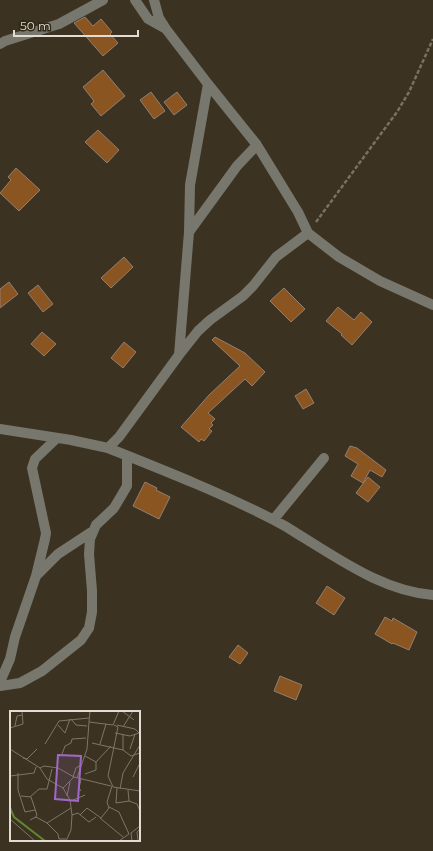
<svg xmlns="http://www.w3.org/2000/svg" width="433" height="851" font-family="Montserrat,sans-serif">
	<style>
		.building { fill: #8b5521; stroke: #927f71 }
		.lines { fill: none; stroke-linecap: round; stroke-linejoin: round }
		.path { stroke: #797163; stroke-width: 2.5; stroke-dasharray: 4 2; stroke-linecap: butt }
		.minor { stroke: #77776e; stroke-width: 10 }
		.inset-river { fill: none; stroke: #618530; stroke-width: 2 }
		.inset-road { fill: none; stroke: #7e7668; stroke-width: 1 }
		.view { fill: #9f6ac6; fill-opacity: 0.15; stroke: #9f6ac6; stroke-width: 2 }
		.inset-edge { fill: none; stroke: #e2dcd2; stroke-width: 2 }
	</style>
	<rect width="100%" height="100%" fill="#3b3221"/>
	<path class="building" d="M85 17 93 26 101 19 112 32 110 34 118 43 103 56 74 23Z
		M103 70 125 96 101 116 91 104 94 101 83 87Z
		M151 92 165 111 154 119 140 100Z
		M177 92 187 105 174 115 164 102Z
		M98 130 119 150 107 163 85 142Z
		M16 168 40 190 19 211 0 193 11 180 8 177Z
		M124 257 133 267 111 288 101 278Z
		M9 282 18 294 0 308V289Z
		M38 285 53 304 43 312 28 293Z
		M284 288 305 309 291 322 270 301Z
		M338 307 354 320 361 312 372 322 352 345 341 335 342 334 326 321Z
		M42 332 56 344 44 356 31 344Z
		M215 337 245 353 265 372 252 386 245 379 208 413 215 419 211 423 213 425 209 429 212 431 204 441 201 439 199 442 181 427 209 395 240 366 212 340Z
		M124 342 136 352 123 368 111 358Z
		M306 389 314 403 303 409 295 396Z
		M350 446 357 448 386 470 382 477 370 470 363 483 351 476 358 464 345 456Z
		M368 477 380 487 368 502 356 493Z
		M145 482 157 488 156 490 170 497 159 519 133 506Z
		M327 586 345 598 334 615 316 603Z
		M385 617 392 621 393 618 417 632 409 650 393 643 392 644 375 634Z
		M238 645 248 653 240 664 229 657Z
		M280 676 302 685 296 700 274 691Z"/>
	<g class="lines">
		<path class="path" d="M316 222 397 112 409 92 433 39"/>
		<path class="minor" d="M135 0 148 19 166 29
			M154 0 159 18 166 29 208 84 257 145 298 212 308 233 339 257 380 281 433 305
			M0 44 5 41 59 24 103 0
			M189 232 237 166 257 145
			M179 355 189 232 190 185 208 84
			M0 429 71 440 108 448 119 437 179 355 198 331 210 320 243 296 253 286 276 257 308 233
			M108 448C163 470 219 492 272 519 282 524 292 530 301 536 342 561 384 591 433 595
			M274 519 324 458
			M37 575 58 554 93 531
			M0 682 10 659 15 637 36 576 45 539 46 533 32 468 35 459 57 438
			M0 686 20 683 42 671 81 640 89 628 92 612V591L89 554 90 539 96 525 114 508 127 486V456"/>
	</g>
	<g transform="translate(10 711)">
		<rect width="130" height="130" fill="#3b3221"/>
		<path class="inset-river" d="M0 97 4 106 35 130"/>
		<path class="inset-road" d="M80 0 79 11 103 14 109 0M112 0 124 9M61 8 66 14 77 15M48 14 55 22 60 8M104 14 108 16 98 65 103 76 130 80M5 15 7 5 12 4M113 16 123 0M0 17 13 13 12 0M105 22 120 25 129 22 125 18 107 14M113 23V39M82 32 113 39 121 45 130 42M35 33 49 10 79 7M90 33 96 13M0 38 30 57 37 68 53 77 60 89 62 104 61 119 56 130M120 38 125 23M52 43 55 35 61 32 62 28 76 27M75 45 86 51 101 35M13 47 17 48 27 38M30 57 34 55 48 57 64 66M8 62V79L15 101 25 99M75 63 86 59V51M0 65 24 62 26 56M63 66 66 57 71 54M123 66 130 52M67 67 77 38 79 11M71 68 69 77 71 80M53 77 64 66 101 75M107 77 106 92 119 90M110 78 113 62 130 34M118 79 119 90 127 93 130 100M11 85 21 86 27 104 25 107M57 85 60 71M20 86 29 78H37L42 58M61 90 75 84M99 96 109 101 119 123M62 104 68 102 79 111 86 106M70 104 77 97 91 107 99 97 97 91 102 75M90 107 113 126M0 108 25 130M20 109 26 106 37 112 61 97M37 112 48 123 49 128H56M128 129 127 121 130 118M109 130 119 123M122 130 121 122 130 115"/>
		<path class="view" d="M48 44 71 45 68 90 45 88Z"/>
		<rect width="130" height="130" class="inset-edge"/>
	</g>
	<path d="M14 30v6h124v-6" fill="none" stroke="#e2dcd2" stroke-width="2"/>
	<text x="20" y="30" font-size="12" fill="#e2dcd2" stroke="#302817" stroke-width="3" paint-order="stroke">50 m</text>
</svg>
